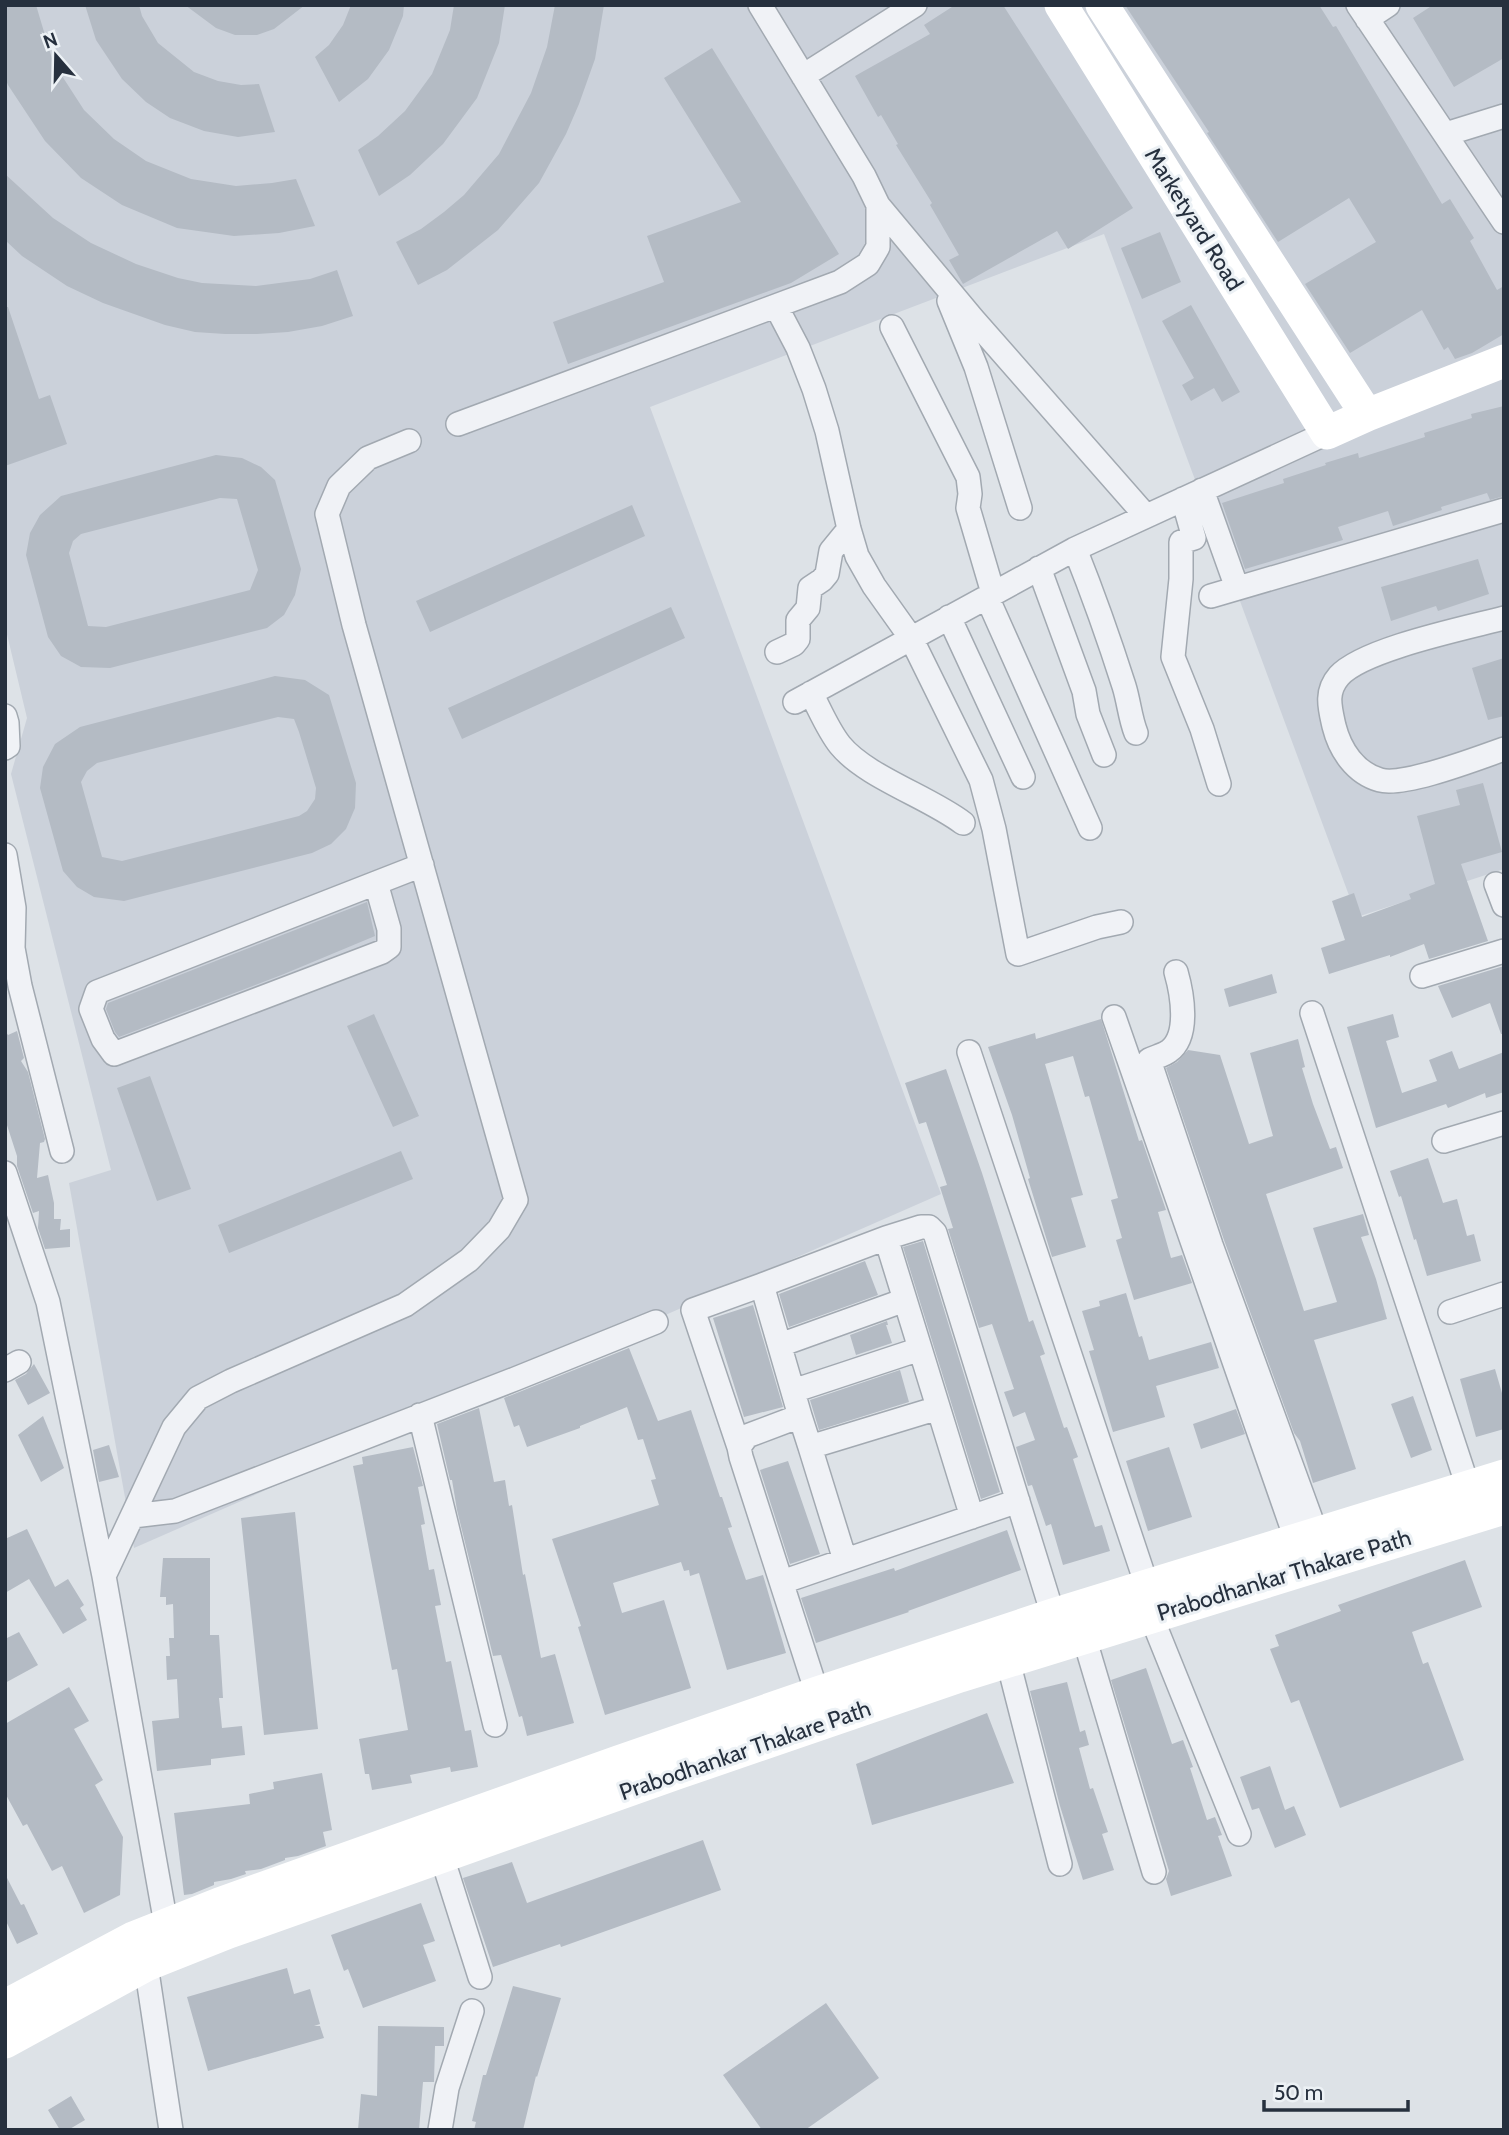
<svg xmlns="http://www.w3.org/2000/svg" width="1509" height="2135" font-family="Cabin,sans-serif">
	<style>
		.built { fill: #cbd1da }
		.building { fill: #b4bbc4; fill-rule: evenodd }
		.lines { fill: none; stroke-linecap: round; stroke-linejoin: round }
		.street-casing { stroke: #a2a9b1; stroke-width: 26 }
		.street { stroke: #f0f2f6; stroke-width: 23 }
		.secondary { stroke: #fff; stroke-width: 33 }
		.labels { text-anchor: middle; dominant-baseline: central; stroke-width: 6; stroke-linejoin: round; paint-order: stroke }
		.street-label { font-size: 23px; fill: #26303e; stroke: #ecf1f5 }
	</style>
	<rect width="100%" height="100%" fill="#dde2e7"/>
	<path class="built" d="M5 5H1504V869L1357 917 1104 234 650 407 941 1194 134 1548 69 1183 111 1170 11 774 27 718 5 626Z"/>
	<path class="building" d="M5 5H36L53 62 84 110 114 139 146 161 191 179 236 186 272 183 296 179 315 226 279 233 234 236 177 228 122 205 81 178 45 141 8 85 5 78Z
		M85 5H139L142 16 158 43 194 72 218 81 241 85 259 84 275 132 238 137 204 131 170 118 146 102 122 79 96 40Z
		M185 5H305L274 29 257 35H235L216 28Z
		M351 5H404L403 16 389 50 368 79 339 102 315 57 329 45 343 25Z
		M454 5H505L499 43 477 98 443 144 410 175 379 196 358 150 378 136 405 111 432 74 450 30Z
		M555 5H604L595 59 579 104 566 134 539 183 498 230 447 270 418 285 396 242 421 229 444 212 464 195 499 154 531 93 547 47Z
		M955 5H1003L1133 208 1068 249 1057 231 963 284 949 260 959 255 930 205 932 203 896 145 898 144 881 115 878 117 855 76 930 34 924 25Z
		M1125 5H1319L1333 27 1336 26 1442 204 1450 199 1474 238 1470 241 1497 290 1504 286V334L1472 353 1455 359 1448 347 1444 350 1422 310 1350 353 1305 284 1376 242 1349 198 1278 242 1207 133 1209 132Z
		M1433 5H1504V58L1454 87 1413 18Z
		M712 48 839 254 791 283 568 364 553 322 664 282 647 236 741 202 664 78Z
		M5 174 53 218 91 243 136 264 178 278 202 283 256 286 310 279 337 270 353 316 322 326 288 332 257 334H225L195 332 165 325 103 303 67 286 22 256 5 240Z
		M1160 232 1181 282 1142 299 1121 248Z
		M1191 305 1240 392 1222 402 1214 388 1191 401 1182 385 1194 378 1162 321Z
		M5 307H8L39 399 50 395 67 444 5 466Z
		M1504 406V496L1490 500 1487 493 1441 507 1442 510 1393 526 1388 511 1338 527 1343 540 1245 569 1222 503 1284 483 1283 479 1326 465 1325 463 1358 453 1359 458 1425 437 1424 433 1472 418 1471 414Z
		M216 455 242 458 261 467 275 480 301 569 295 595 284 615 267 628 110 668 81 667 61 656 48 637 26 555 30 533 40 515 61 496ZM220 498 237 499 258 570 250 590 106 627 88 626 69 553 73 541 81 534Z
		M632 505 645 536 430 632 416 601Z
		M1478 559 1489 594 1438 611 1436 606 1391 621 1381 587Z
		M671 607 685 638 462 739 448 708Z
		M1504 658V716L1488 720 1472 668Z
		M275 676 305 680 329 695 356 783 355 808 346 829 331 844 312 853 124 901 94 897 77 887 63 871 40 788 43 767 55 744 80 727ZM278 717 294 719 299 732 316 788 315 799 307 811 299 816 122 861 102 857 81 782 87 771 97 763Z
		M1483 783 1502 852 1461 864 1488 941 1429 959 1424 944 1390 957V955L1329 974 1321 948 1345 940 1332 901 1354 893 1362 917 1411 899 1409 894 1435 884 1417 816 1460 805 1456 790Z
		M367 902 375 936 284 974 119 1037 115 1032 106 1009 108 1003Z
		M1504 966V1034H1501L1490 1003 1452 1018 1438 986Z
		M1272 974 1277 993 1229 1007 1224 989Z
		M374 1014 419 1116 393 1127 347 1026Z
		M1393 1014 1399 1037 1386 1041 1402 1093 1437 1081 1429 1060 1452 1051 1459 1069 1504 1052V1092L1486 1098 1485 1093 1448 1108 1446 1104 1376 1128 1347 1027Z
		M1101 1019 1139 1141 1142 1140 1166 1210 1158 1212 1171 1258 1182 1255 1192 1283 1134 1300 1116 1240 1122 1238 1111 1200 1118 1198 1089 1096 1085 1097 1073 1056 1045 1064 1083 1195 1071 1198 1086 1247 1052 1257 1028 1179 1030 1178 1012 1115 988 1047 1035 1033 1036 1039Z
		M5 1031 8 1035 17 1031 24 1058 21 1061 28 1072 45 1139 44 1142 40 1143 37 1178 48 1175 54 1203V1219H61L60 1230 70 1229V1247L45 1249 38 1228 39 1211 33 1213 17 1166V1156L5 1119Z
		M1298 1039 1305 1067 1302 1068 1313 1104 1330 1149 1336 1147 1343 1168 1266 1194 1304 1311 1337 1302 1313 1228 1363 1214 1369 1235 1361 1237 1376 1279 1387 1319 1314 1340 1356 1469 1313 1483 1300 1441 1294 1433 1224 1240 1166 1068 1177 1062 1188 1050 1220 1055 1249 1144 1273 1136 1250 1053Z
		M946 1069 982 1173 1029 1322 1033 1320 1045 1354 1040 1356 1064 1428 1067 1427 1078 1457 1073 1459 1095 1527 1102 1525 1110 1551 1063 1565 1051 1524 1046 1526 1032 1485 1028 1486 1016 1447 1035 1440 1025 1412 1013 1417 1004 1392 1014 1389 992 1324 979 1328 948 1229 953 1228 940 1187 947 1185 926 1122 919 1124 905 1083Z
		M150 1076 191 1189 157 1201 117 1088Z
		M401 1151 413 1179 229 1253 218 1225Z
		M1428 1158 1443 1203 1457 1199 1467 1236 1474 1234 1481 1261 1427 1276 1416 1239 1414 1240 1401 1196 1399 1197 1390 1171Z
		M923 1241 1000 1492 981 1499 903 1247Z
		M865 1261 878 1295 789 1327 779 1294Z
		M1126 1293 1139 1337 1142 1336 1149 1360 1211 1342 1219 1368 1156 1386 1165 1417 1113 1432 1089 1351 1094 1350 1082 1311 1100 1306 1099 1301Z
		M753 1305 783 1407 744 1417 713 1318Z
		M887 1321 888 1325H886L892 1343 856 1355 850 1335Z
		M629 1348 658 1421 691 1410 720 1497H722L732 1527 728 1528 746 1580 763 1575 786 1653 727 1670 699 1573 690 1576 689 1570 684 1571 681 1562 613 1583 622 1613 664 1600 691 1688 605 1715 578 1627 581 1626 552 1539 659 1505 651 1480 656 1479 643 1439 638 1440 627 1407 580 1426V1428L527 1447 519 1425 514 1427 504 1398Z
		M34 1364 50 1393 28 1405 15 1380 26 1374Z
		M1495 1369 1504 1400V1429L1476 1437 1460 1379Z
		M900 1370 909 1402 819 1430 810 1400Z
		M1413 1396 1432 1450 1411 1458 1391 1404Z
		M479 1408 494 1482 505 1480 509 1506 512 1505 523 1575 525 1574 541 1658 555 1654 574 1723 527 1736 522 1716 519 1717 501 1655 493 1656 457 1510 452 1480H450L437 1424Z
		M1236 1409 1245 1434 1201 1449 1193 1424Z
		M43 1416 64 1468 41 1482 18 1435Z
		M109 1445 119 1477 99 1482 93 1450Z
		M413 1447 423 1486 418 1487 425 1524 421 1525 429 1570 434 1569 441 1605 435 1606 446 1662 451 1661 465 1731 471 1730 478 1767 451 1772 450 1767 410 1775 412 1783 372 1790 369 1774H365L359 1739 408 1730 397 1669 392 1670 353 1466 363 1464 362 1457Z
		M1169 1447 1192 1517 1148 1531 1126 1461Z
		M788 1461 820 1554 790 1564 760 1470Z
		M295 1512 318 1729 264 1735 241 1518Z
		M27 1529 55 1587 68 1579 84 1605 80 1608 87 1620 63 1634 29 1579 5 1593V1539Z
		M1007 1530 1021 1570 908 1611 909 1612 816 1643 801 1598 894 1568 895 1571Z
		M163 1558H210V1635H219L223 1698H219L222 1728 242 1726 245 1755 211 1759V1765L157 1771 152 1721 179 1718 177 1679 167 1680 166 1656H170L169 1638H174L173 1604 166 1605V1597H160Z
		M1465 1560 1482 1607 1412 1632 1423 1664 1428 1662 1464 1760 1340 1808 1299 1700 1291 1703 1270 1649 1279 1646 1275 1635 1341 1611 1338 1605Z
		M19 1632 38 1665 5 1683V1639Z
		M1146 1668 1172 1744 1183 1740 1193 1767 1190 1768 1207 1820 1215 1817 1222 1835 1218 1836 1232 1876 1171 1896 1166 1879 1169 1871 1111 1680Z
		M1067 1682 1080 1732 1085 1730 1089 1745 1079 1748 1090 1789 1093 1788 1108 1832 1102 1834 1114 1870 1083 1880 1060 1806 1030 1691Z
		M69 1687 89 1721 74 1729 103 1780 95 1785 123 1837 120 1895 84 1913 62 1866 52 1871 27 1824 23 1826 5 1793V1724Z
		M987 1713 1014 1783 872 1825 856 1764Z
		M1270 1766 1285 1810 1294 1806 1306 1835 1275 1848 1259 1808 1252 1810 1240 1777Z
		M322 1773 332 1830 323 1832 326 1846 298 1856 285 1858V1860L261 1869 245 1871 246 1874 231 1879 214 1882V1885L192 1894 184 1895 174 1813 250 1804 249 1794 274 1789 273 1782Z
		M703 1840 721 1890 561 1947 560 1944 493 1967 463 1878 512 1862 527 1903Z
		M5 1874 21 1905 24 1904 38 1934 17 1944 5 1919Z
		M421 1903 435 1941 423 1945 436 1981 363 2008 348 1969 344 1971 331 1935Z
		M287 1968 294 1994 310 1989 320 2024 314 2026H320L324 2038 208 2071 187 1997Z
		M513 1986 561 1998 537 2077 536 2076 523 2130H474L476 2122 472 2121 483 2075H486Z
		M826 2003 879 2078 805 2130H762L723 2075Z
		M378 2026 444 2027V2046H435L434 2082H423L419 2130H358L361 2094 377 2096Z
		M71 2096 85 2120 68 2130H60L48 2110Z"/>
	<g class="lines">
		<g class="street-casing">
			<path id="street" d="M1358 5 1504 222
				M1367 19 1388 5
				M803 76 915 5
				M1446 134 1504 116
				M878 205 973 319 1146 516
				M949 301 976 367 1020 508
				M776 306 798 348 814 389 827 431 849 529 857 556 874 586 911 638 981 780 994 829 1018 954 1097 927 1121 922
				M892 327 968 477 970 494 968 508 993 593
				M458 424 840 282 868 264 878 247V205L864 176 760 5
				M1202 490 1237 588
				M1183 499 1194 538 1181 542V579L1173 657 1202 729 1219 784
				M1075 549C1093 594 1109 639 1124 686 1129 702 1130 718 1136 733
				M1039 568 1084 691 1088 714 1104 755
				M1211 596 1504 510
				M987 597 1090 828
				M949 617 1023 777
				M1504 618C1466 628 1363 649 1339 676 1325 692 1330 708 1334 726 1340 750 1355 773 1380 780 1404 787 1478 758 1504 749
				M777 652 794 644 798 639V620L808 608 810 588 822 580 827 574 831 551 849 529
				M811 693C820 710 828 730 840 745 866 777 929 797 963 823
				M795 702 1075 549 1327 433
				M5 716 7 723 8 746 5 748
				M5 855 14 908 13 948 20 986 62 1151
				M376 883 389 929V947L382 952 114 1054 103 1039 91 1009 97 992 422 865
				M1496 884 1504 905
				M1176 972C1182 993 1190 1036 1169 1051 1164 1055 1155 1057 1149 1060L1211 1245 1316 1533
				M1422 976 1504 951
				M1312 1013 1468 1487
				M1114 1017 1296 1539
				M969 1052 1147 1586
				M1444 1141 1504 1123
				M5 1173 48 1302 104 1576
				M886 1238 972 1517
				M1450 1312 1504 1294
				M780 1345 905 1300
				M5 1370 19 1362
				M793 1391 920 1349
				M420 1415 495 1725
				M800 1416 810 1447 938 1408
				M739 1447 693 1310 762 1285
				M810 1447 845 1560
				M133 1516 175 1511 515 1379 656 1322
				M782 1582 1018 1501
				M1151 1616 1239 1834
				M1084 1637 1154 1872
				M1008 1661 1060 1864
				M817 1693 741 1457 739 1447 747 1436 800 1416 762 1285 886 1238 921 1227H929L935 1233 1053 1615
				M442 1857 480 1977
				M166 1924 104 1576 174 1427 198 1398 231 1381 405 1305 469 1260 499 1229 516 1200 354 625 327 514 339 486 368 458 409 441
				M146 1965 171 2130
				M440 2130 447 2088 472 2011"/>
		</g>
		<use href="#street" class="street"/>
		<path class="secondary" d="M1061 5 1327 433 1367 415 1504 361
			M1102 5 1367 415
			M5 2006 133 1938 219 1904 618 1762 817 1693 1053 1615 1504 1476
			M5 2042 146 1965 229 1932 677 1773 960 1676 1504 1508"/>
	</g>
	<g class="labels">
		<g class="street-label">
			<text transform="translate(1194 219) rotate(58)">Marketyard Road</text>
			<text transform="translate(1284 1575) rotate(-17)">Prabodhankar Thakare Path</text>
			<text transform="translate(745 1750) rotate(-19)">Prabodhankar Thakare Path</text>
		</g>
	</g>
	<rect width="1509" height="2135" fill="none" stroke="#26303e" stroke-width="14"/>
	<g transform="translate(56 56) rotate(340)" stroke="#ecf1f5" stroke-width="5" paint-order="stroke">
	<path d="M0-5L12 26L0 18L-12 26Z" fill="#26303e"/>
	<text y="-10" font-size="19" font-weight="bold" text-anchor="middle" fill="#26303e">N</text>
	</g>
	<path d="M1264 2100v10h144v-10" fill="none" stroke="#26303e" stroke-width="3.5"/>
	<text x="1274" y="2100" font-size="21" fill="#26303e" stroke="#ecf1f5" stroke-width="5" paint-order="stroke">50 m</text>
</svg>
